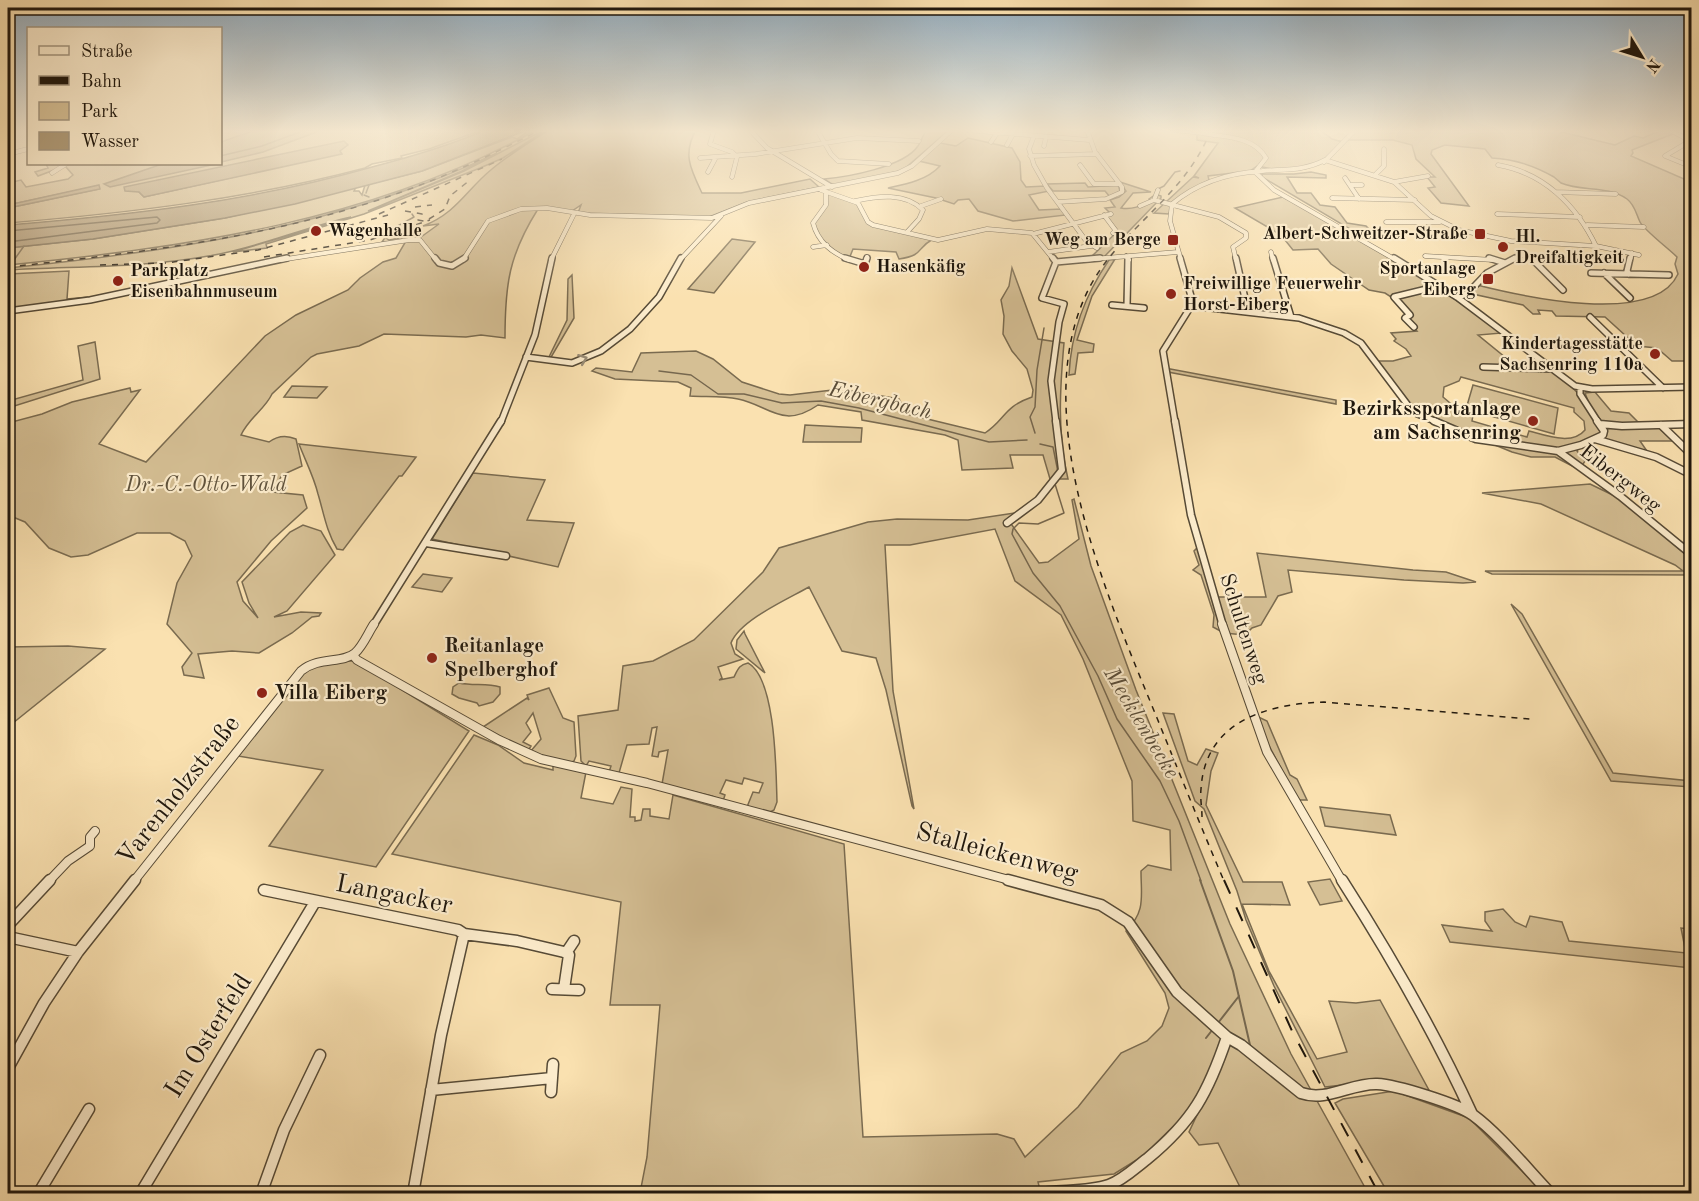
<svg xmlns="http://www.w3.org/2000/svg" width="1699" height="1201" font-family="'Old Standard TT',serif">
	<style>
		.green { fill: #d5bf94; stroke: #7a6b50; stroke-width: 1.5; fill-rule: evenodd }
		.water { fill: #b09c79; stroke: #76674e; stroke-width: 1.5 }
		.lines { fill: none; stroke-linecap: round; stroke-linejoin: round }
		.shore { stroke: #685a43; stroke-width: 1.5 }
		.stream-far1 { stroke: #76674e; stroke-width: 1.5 }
		.stream { stroke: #76674e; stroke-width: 2 }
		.minor-far4-casing { stroke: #564a36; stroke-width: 5 }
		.minor-far3-casing { stroke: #564a36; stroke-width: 8 }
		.minor-far2-casing { stroke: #564a36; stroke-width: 9 }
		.minor-far1-casing { stroke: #564a36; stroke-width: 10 }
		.minor-casing { stroke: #564a36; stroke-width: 13 }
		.minor-far4 { stroke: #fceccc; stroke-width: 4 }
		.minor-far3 { stroke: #fceccc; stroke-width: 5 }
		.minor-far2 { stroke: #fceccc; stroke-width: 6 }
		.minor-far1 { stroke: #fceccc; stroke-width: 8 }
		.minor { stroke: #fceccc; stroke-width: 10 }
		.rail-far1 { stroke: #1f170d; stroke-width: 1.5; stroke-dasharray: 6 6; stroke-linecap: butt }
		.rail { stroke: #1f170d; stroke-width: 2; stroke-dasharray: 15 15; stroke-linecap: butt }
		.minor-bridge-casing { stroke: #564a36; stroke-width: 5; stroke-linecap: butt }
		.minor-bridge { stroke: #fceccc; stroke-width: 4 }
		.oneway { stroke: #998c76 }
		.poi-dot { fill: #8f2418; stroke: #fceccc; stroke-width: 2 }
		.labels { text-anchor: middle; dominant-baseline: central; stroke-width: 4.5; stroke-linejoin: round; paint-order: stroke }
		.far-poi-label { font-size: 18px; font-weight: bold; fill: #1f170d; stroke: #fceccc; text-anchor: start }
		.poi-label { font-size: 21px; font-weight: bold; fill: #1f170d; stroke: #fceccc; text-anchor: start }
		.street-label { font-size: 21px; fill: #1f170d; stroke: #fceccc }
		.park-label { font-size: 21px; font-style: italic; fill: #5f523c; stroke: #fceccc }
		.water-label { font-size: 22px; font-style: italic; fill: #594c38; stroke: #fceccc }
		.near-street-label { font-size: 26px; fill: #1f170d; stroke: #fceccc }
	</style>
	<rect width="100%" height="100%" fill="#fae1b0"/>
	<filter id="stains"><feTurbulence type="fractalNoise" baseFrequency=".00333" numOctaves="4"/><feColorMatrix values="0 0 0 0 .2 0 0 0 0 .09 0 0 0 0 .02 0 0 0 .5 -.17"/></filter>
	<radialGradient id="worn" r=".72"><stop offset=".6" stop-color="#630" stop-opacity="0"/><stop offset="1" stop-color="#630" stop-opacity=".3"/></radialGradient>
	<path class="green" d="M221 130H482L429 149 401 156 402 158 372 164 365 168C248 199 128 213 8 223V208L99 189 97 186 8 205V183L21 180 26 187 68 179 73 175 65 166 38 176 35 172 48 168 46 164H220ZM342 153 144 197 139 192Z
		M530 130H536C374 221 189 247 8 265V248L93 239 225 218 356 187 354 191H359L362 195 365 185 422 171 512 137 517 139Z
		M544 130H546L503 158 480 168 364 214 266 244 267 248 233 252 351 217C305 227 260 247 214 255 146 268 76 266 8 270V268C176 251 343 226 497 153L462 171 368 211 464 171Z
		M549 130H696C682 154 691 170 702 193H741L810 179 819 187 747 202 709 217 578 213 581 205 572 211 538 209C509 255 505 284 505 338L481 335 466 337 384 334 359 346 317 354 311 357 272 394C265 409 249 418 241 435L269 442C277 436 287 435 296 439L302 466 282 475 273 492 303 495 307 508 271 541 237 582 243 601 258 618 249 603 242 582 290 532 303 525 321 531 335 555 287 611 274 617 301 612 321 613 319 616 312 617 292 633 259 653 232 651 198 654 204 678 184 675 182 667 192 653 167 624 177 583 192 556 185 541 170 533H137L88 555 71 557 49 548 25 522 8 515V423L42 414 72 402 130 388 131 392 140 390 99 444 146 462 265 336 296 315 348 290 360 278 383 262 396 258 406 241 382 242 386 236 391 234 386 238 389 240 416 235 421 237 439 224 423 226C457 213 467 189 492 169 510 154 528 143 549 130Z
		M927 130H949L903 170 835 186 824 179C847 177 904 167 918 146 922 141 922 135 927 130Z
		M1180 130H1320L1332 139 1343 142C1310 174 1300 175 1257 166L1250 171 1208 176 1209 180 1173 203 1169 214 1154 213 1193 177 1199 178 1194 176 1218 143 1197 140V132Z
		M1355 130H1553L1615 145 1634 136 1643 138 1659 131 1670 130 1675 133 1632 150 1633 153 1631 156 1691 182V361H1672L1657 348 1637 346 1605 317 1556 316 1552 311 1538 310 1540 314H1533L1523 305 1468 293 1477 285C1521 296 1654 327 1678 274L1675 264 1677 257C1669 249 1644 230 1640 222 1636 214 1635 205 1627 199 1607 185 1582 192 1561 183 1560 182 1555 178 1554 177 1535 166 1513 159 1492 158L1485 149 1445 145 1432 150 1431 154 1469 206 1441 203 1428 188 1435 187 1427 177H1435L1416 159 1412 145 1393 140H1348Z
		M968 138 1012 148 1020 162 1021 180 1026 187 1046 186 1049 191 1029 195 1039 210 1062 209 1066 215 1013 221 978 211 969 199 958 200 954 204 936 198 888 188C907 184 927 180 940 166L919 161 940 143 956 146Z
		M1311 172 1326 175V178L1287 177 1297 193H1311L1320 205 1335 207 1347 223 1366 226 1374 234 1365 238 1262 177V174H1294Z
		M1120 182 1151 192 1133 193 1121 208C1132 210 1141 206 1151 201L1149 199 1156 194 1161 196V198L1103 258 1091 257 1118 231 1106 215 1111 214 1105 208 1115 207 1110 200 1119 197 1126 191Z
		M1085 183 1088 187 1118 185 1120 191 1110 197 1105 191H1053L1047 184Z
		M826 193 857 203 867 222 933 239C915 249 925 255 899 259L896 252 853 249 849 259 846 260 821 239 814 227 815 219 824 209Z
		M1283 197C1358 239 1434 281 1502 333L1478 335 1516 366 1546 367 1568 383 1590 406 1585 393 1595 392 1611 411 1629 413 1642 426H1657L1673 441H1640L1649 454 1595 439 1580 446 1577 451 1585 461 1581 467 1576 468 1555 457H1531L1512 452 1434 420 1402 397 1375 361H1393L1411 356 1406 349 1394 341 1396 339 1391 333 1417 331 1405 318 1409 315 1399 302 1385 293 1369 290 1331 264 1318 249 1293 250 1281 235 1235 208ZM1461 377 1574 408V412L1584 421 1585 430C1572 446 1545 435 1529 431L1527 437 1472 421 1473 415 1456 408 1443 397 1444 387 1459 381Z
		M732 239 755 242 714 293 688 289Z
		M1115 259 1092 296 1077 340 1094 344 1093 352 1078 353 1075 374 1069 375C1071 331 1085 295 1109 260Z
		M1012 268 1038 339 1064 343C1060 388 1057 434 1068 479H1050L1043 455H1010L1013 468 962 470 958 440 945 435 862 420 861 412 818 405C782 430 769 405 738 399 723 396 706 397 690 396L691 388 678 382 615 379 592 371 596 368 632 372 641 353 696 351 713 359 742 382 779 394 790 395 841 389 899 399 907 414 985 433C1006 419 1003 407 1032 397L1033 390 1027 369 1012 351 1003 334 1004 316 1001 300 1009 286Z
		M69 271 67 299 88 297V299L8 310V283L13 276H8V274Z
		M572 275 574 318 550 359H548L567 320 568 279Z
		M95 342 100 379 8 408V401L83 380 78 346Z
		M1165 368 1336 400V404L1168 372Z
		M1473 385 1558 408 1554 434 1466 409Z
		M292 386 327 387 317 398 284 397Z
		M805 425 862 428 861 442H803Z
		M299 444 416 457 402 476H399L343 550 337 549C326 530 324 514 318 494 314 477 305 460 299 444Z
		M473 473 545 480 527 520 574 523 558 567 432 539Z
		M1590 484 1621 499 1691 559V575L1492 574 1485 571H1683L1675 565 1541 504 1482 493Z
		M1074 499 1091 566 1136 690 1230 924 1291 1054 1368 1193H1243L1218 1143 1199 1145 1189 1132 1214 1079 1225 1037 1194 1106 1143 1156 1114 1174 1038 1182 1041 1194 640 1193 647 1157 660 1005H610L621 902 392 854 474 735 498 745 524 763 553 770V765L586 772 581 798 613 804 621 787 632 789 630 817H635V821L641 820 643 809H650V816L669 819 673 795 844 844 863 1137 997 1134 1014 1139 1025 1157 1078 1107 1121 1053 1147 1041 1162 1026 1169 1008 1165 993 1126 931C1146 911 1141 897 1141 871L1148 865 1171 870 1170 830 1133 821 1132 781 1083 659 1061 615 1015 581 995 529 910 545H885L893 691 914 809 912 806 886 690 876 658 842 651 809 587C788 599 740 620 731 643L735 654 743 659 718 667 722 678 719 680 734 677C738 669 739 665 748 663 776 678 776 771 777 802L774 810 770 812 747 807 753 792 759 793 763 783 744 778 742 784 726 780 720 793 725 795 723 801 712 796 662 784 668 750 659 752 658 757 652 756 657 727 652 728 649 744 627 745 619 773 609 772 611 766 589 761 586 766 581 761 578 716 618 710 623 666 653 661 694 640 763 572 779 548 868 522 897 519 968 520 1021 512 1009 521 1039 563 1048 562 1079 539 1072 500Z
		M1199 546 1214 597H1266L1257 553 1413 570 1446 572 1476 582 1463 583 1404 580 1288 570 1292 592 1278 596 1261 625 1252 628 1245 635 1224 633 1213 627 1214 615 1201 575 1193 570 1199 565 1194 551Z
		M423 574 452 578 442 592 412 587Z
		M1511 604 1522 614 1613 773 1691 781V787L1611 781Z
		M744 631 745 634 765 673 736 649 737 640Z
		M68 646 105 649 8 727V647Z
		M334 661H355L469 731 376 867 269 846 323 770 238 756 305 669Z
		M459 683C473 686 487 683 500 687V694L493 702 479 706 477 703 459 698 452 694 453 687Z
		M549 688 563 718 574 722 576 756 574 761 570 763 530 752 541 739 533 713 526 723 531 732 523 742 531 746 528 751 483 727 527 698 529 700 527 695Z
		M1163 713 1174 714 1188 761 1197 765 1206 749 1218 753 1211 771 1206 805 1243 882H1282L1290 905 1242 904 1269 971 1317 1059 1347 1052 1329 1001 1356 1003 1380 1000 1430 1092 1368 1082 1325 1087 1274 986 1246 920 1237 891 1204 809 1195 801Z
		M1252 714 1267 721 1290 775 1297 779 1307 800H1298Z
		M1320 807 1390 815 1396 835 1325 826Z
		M1330 879 1342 901 1320 905 1308 882Z
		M1503 909 1515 922 1526 927 1530 916 1562 922 1569 941 1686 953 1681 928 1691 929V968L1450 942 1442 925 1492 931 1485 921V912Z
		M1394 1091 1469 1118 1544 1193H1388L1335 1103 1343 1099Z"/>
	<path class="water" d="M255 130H322L263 152 221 162V142Z
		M485 130H527L422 171 295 204 225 218 93 239 8 248V225C131 215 253 201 372 167 410 157 449 146 485 130Z
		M344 141 348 145 340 151 342 154 144 197 139 192 125 191 124 187Z
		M162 164H216L110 187 104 184Z
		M99 185 100 189 8 208V205Z"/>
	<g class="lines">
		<path class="shore" d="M220 156 262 146 305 130
			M8 231 157 217 160 220 157 223 8 242"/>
		<path class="stream-far1" d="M1156 190 1164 186 1175 172 1180 171
			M366 193 369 185
			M364 195 369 197
			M394 228 414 217 412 214
			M14 260 24 246
			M659 371 691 375 718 394H744L782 403 821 401 859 408 989 442 1027 440
			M1035 433 1030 417 1035 407 1037 370 1044 328
			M1040 444 1053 447 1058 472
			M1062 475 1055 484 1064 513 1038 524 1019 523 1013 529 1012 534 1033 573 1060 606 1098 676 1117 719 1160 781 1179 821 1201 881"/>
		<path class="stream" d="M1200 880 1233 971 1250 1045
			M1218 1023 1239 996
			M1206 1038 1213 1029"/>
		<g class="minor-far4-casing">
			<path id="minor-far4" d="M714 130 710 144 732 152 737 157 732 177
				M750 130 767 148 832 187
				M817 130 831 154 838 161 889 164
				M966 130 1089 140
				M1175 130 1202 133
				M1670 130 1691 141
				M1214 135C1233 137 1256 140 1266 158L1255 172
				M1034 136 1029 149 1034 165 1047 188 1087 242 1097 248
				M1690 141 1665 156 1692 167
				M991 142 997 133
				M1007 145 1013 134
				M1044 146 1046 137
				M8 154 28 149
				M1030 156 1097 154
				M700 158 756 154 857 138 919 141
				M1325 160 1394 182 1431 216 1459 230 1511 241 1596 246 1639 255
				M1324 162 1355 130
				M1080 165 1094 184H1120
				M1498 165C1544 173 1576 205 1596 246
				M708 172 715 159
				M1255 172 1274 190 1396 260
				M52 173 66 164
				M1376 174 1384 166V149
				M1345 178 1359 199
				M1394 182 1428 176
				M1350 185H1362
				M821 190 858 203 868 222 873 225 938 240 987 229 1032 233 1054 260
				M1555 192 1616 194
				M826 193V205L813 223C818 242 831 252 849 260
				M1332 198 1415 200
				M1154 200 1219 217 1246 233V238L1233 247 1236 260
				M855 201C878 196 905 192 923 210L919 219 908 231
				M1058 202 1106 199 1122 192V187L1095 152 1087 130
				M921 206 941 199
				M1140 206 1154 200 1158 190
				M1497 214 1580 217
				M1104 215 1116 231 1113 233
				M1386 222H1440
				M1587 225 1644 227
				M1033 234 1111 214
				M813 247 827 245
				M1048 252 1091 246
				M1271 252 1273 260
				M1522 255 1535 260
				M1126 256 1129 260
				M1425 256 1494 260
				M280 260 409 240H420L436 260
				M463 260 488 221 521 209 547 208 590 215 712 218 749 203 898 173 912 166 952 130
				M551 260 574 214
				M680 260 721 216
				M866 260 867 257
				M1081 260 1178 252
				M1181 260 1170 221 1172 204C1198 182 1228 173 1262 171 1285 169 1304 171 1325 160
				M1512 260 1522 255
				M1630 260 1632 253"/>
		</g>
		<g class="minor-far3-casing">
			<path id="minor-far3" d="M435 258 439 263 452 266 465 258
				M845 258 865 264 867 258
				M1053 258 1056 262 1100 258
				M1236 258 1248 312
				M1273 258 1291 317
				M1394 258 1457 297 1575 386 1592 389 1692 387
				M1489 258 1505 263
				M1531 258 1563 290
				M1056 262 1042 298 1064 304 1059 322 1051 381 1056 422
				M1591 273 1669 275
				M1604 273 1630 298
				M1629 274 1627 271 1630 258
				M1457 297 1467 294 1487 273 1515 258
				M1112 305 1144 308
				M1127 306 1128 258
				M1193 306 1299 318 1344 333 1361 343 1413 412 1437 422
				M8 311 90 300 287 258
				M1590 317 1663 388
				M1414 327 1405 318 1410 315 1394 297 1439 286
				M526 357 572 363 601 351 630 329 659 297 681 258
				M1483 367 1554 369
				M1580 388V394L1598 422
				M501 422 535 335 552 258
				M1175 422 1163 351 1193 303 1180 258"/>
		</g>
		<g class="minor-far2-casing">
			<path id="minor-far2" d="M1175 421 1191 515 1223 626
				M1434 421 1476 439 1558 451 1581 445 1603 435 1604 431 1597 421
				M1600 424 1622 426 1692 424
				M1661 425 1692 455
				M1595 439 1656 457 1692 475
				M1558 451 1620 496 1692 555
				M1007 523 1038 500 1062 470 1056 421
				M426 543 506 556
				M373 626 501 421"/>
		</g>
		<g class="minor-far1-casing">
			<path id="minor-far1" d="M1222 624 1267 752 1342 881
				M353 655 357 660 499 740 541 759 647 783 1013 881
				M49 881 68 861 90 846V837L95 831
				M134 881 301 671C319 656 342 664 355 653 363 646 368 633 374 624"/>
		</g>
		<g class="minor-casing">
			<path id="minor" d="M1008 880 1101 905 1128 922 1177 992 1227 1037 1241 1045 1301 1093C1327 1102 1351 1083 1377 1084 1397 1085 1458 1104 1473 1115 1499 1134 1528 1170 1551 1194
				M1342 880C1390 955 1435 1033 1472 1114
				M264 890 458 930 464 934 441 1035 413 1194
				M8 925 50 880
				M464 934 517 941 564 952 569 955 564 989
				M8 937 78 952
				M566 953 574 941
				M552 989 579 990
				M8 1068 44 1003 78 952 135 880
				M431 1090 552 1078
				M551 1092 553 1064
				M38 1194 89 1109
				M140 1194 315 902
				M261 1194 284 1130 320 1055
				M1035 1194C1059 1189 1085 1193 1109 1185 1123 1180 1135 1168 1147 1159 1193 1121 1208 1093 1227 1037"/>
		</g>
		<use href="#minor-far4" class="minor-far4"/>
		<use href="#minor-far3" class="minor-far3"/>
		<use href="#minor-far2" class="minor-far2"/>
		<use href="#minor-far1" class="minor-far1"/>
		<use href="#minor" class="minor"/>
		<path class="rail-far1" d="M1211 130C1182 203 1113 231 1084 299 1030 423 1109 601 1157 718 1179 772 1201 827 1224 881
			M415 207 432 205
			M405 211 422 214 418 220 424 221
			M379 214 502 159
			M429 219 445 209 450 196 470 180
			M264 257 370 240 430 220
			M100 265 166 263 258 250 388 215
			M8 267C145 252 286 236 415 187 458 171 499 151 540 130
			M1202 817C1202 808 1200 798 1201 789 1205 721 1267 704 1324 702L1530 719"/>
		<path class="rail" d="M1224 880 1292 1031 1379 1194"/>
		<g class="minor-bridge-casing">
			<path id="minor-bridge" d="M1202 133 1214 135"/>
		</g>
		<use href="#minor-bridge" class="minor-bridge"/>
	</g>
	<defs><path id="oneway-chevron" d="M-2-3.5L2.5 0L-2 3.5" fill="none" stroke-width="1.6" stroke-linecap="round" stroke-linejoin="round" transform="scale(1.5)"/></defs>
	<use class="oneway" href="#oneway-chevron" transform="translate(583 359) rotate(-21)"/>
	<linearGradient id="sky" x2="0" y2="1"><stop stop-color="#91aabc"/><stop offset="0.44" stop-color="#fdf2db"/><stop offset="1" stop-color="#fdf2db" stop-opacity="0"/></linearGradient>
	<rect width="1699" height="298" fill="url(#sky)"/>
	<g class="poi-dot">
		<circle cx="316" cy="231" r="6"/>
		<rect x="1474" y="228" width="12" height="12" rx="3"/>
		<rect x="1167" y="234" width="12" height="12" rx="3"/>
		<circle cx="1503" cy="247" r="6"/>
		<circle cx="864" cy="267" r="6"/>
		<rect x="1482" y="273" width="12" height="12" rx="3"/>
		<circle cx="118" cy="281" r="6"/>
		<circle cx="1171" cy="294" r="6"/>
		<circle cx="1655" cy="354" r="6"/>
		<circle cx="1533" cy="421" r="6"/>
		<circle cx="432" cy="658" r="6"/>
		<circle cx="262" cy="693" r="6"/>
	</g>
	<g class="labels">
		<g class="far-poi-label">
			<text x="328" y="231">Wagenhalle</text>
			<text x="1468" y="234" text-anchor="end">Albert-Schweitzer-Straße</text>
			<text x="1515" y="237">Hl.<tspan x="1515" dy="21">Dreifaltigkeit</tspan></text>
			<text x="1161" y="240" text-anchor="end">Weg am Berge</text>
			<text x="876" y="267">Hasenkäfig</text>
			<text x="1476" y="269" text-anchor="end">Sportanlage<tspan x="1476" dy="21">Eiberg</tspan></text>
			<text x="130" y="271">Parkplatz<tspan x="130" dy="21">Eisenbahnmuseum</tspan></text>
			<text x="1183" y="284">Freiwillige Feuerwehr<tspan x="1183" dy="21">Horst-Eiberg</tspan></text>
			<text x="1643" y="344" text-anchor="end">Kindertagesstätte<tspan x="1643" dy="21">Sachsenring 110a</tspan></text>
		</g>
		<g class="poi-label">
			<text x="1521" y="409" text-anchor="end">Bezirkssportanlage<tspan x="1521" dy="24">am Sachsenring</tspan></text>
			<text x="444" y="646">Reitanlage<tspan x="444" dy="24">Spelberghof</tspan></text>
			<text x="274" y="693">Villa Eiberg</text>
		</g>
		<g class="street-label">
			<text transform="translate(1620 479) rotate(38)">Eibergweg</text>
			<text transform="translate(1243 629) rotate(72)">Schultenweg</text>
		</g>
		<g class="park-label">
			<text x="206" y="485">Dr.-C.-Otto-Wald</text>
		</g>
		<g class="water-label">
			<text transform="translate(880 401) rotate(13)">Eibergbach</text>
			<text transform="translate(1141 723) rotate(59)">Mecklenbecke</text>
		</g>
		<g class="near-street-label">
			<text transform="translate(179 791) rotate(-52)">Varenholzstraße</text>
			<text transform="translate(997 853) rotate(15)">Stalleickenweg</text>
			<text transform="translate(394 895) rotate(11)">Langacker</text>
			<text transform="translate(209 1036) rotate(-58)">Im Osterfeld</text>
		</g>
	</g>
	<rect width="1699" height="1201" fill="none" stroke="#fae1b0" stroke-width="30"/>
	<rect x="9" y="9" width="1681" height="1183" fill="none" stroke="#1f170d" stroke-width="3"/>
	<rect x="15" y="15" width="1669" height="1171" fill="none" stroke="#1f170d" stroke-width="1.5"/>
	<rect x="27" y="27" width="195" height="138" fill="#fceccc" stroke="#a49780" stroke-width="1.5"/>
	<rect x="39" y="46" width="30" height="9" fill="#fceccc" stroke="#a49780" stroke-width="1.5"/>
	<text x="81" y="57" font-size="18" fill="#1f170d">Straße</text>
	<rect x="39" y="76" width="30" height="9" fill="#1f170d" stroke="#a49780" stroke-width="1.5"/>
	<text x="81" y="87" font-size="18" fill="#1f170d">Bahn</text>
	<rect x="39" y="102" width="30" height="18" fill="#d5bf94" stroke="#a49780" stroke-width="1.5"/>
	<text x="81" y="117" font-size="18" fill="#1f170d">Park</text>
	<rect x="39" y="132" width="30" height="18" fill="#b09c79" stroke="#a49780" stroke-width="1.5"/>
	<text x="81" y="147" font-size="18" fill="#1f170d">Wasser</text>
	<g transform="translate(1642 57) rotate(128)" stroke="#fceccc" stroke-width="4.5" paint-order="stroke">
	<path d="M0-4.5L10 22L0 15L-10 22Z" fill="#1f170d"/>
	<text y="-9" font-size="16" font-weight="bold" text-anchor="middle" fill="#1f170d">N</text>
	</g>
	<rect width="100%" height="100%" filter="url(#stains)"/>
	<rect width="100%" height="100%" fill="url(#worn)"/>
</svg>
